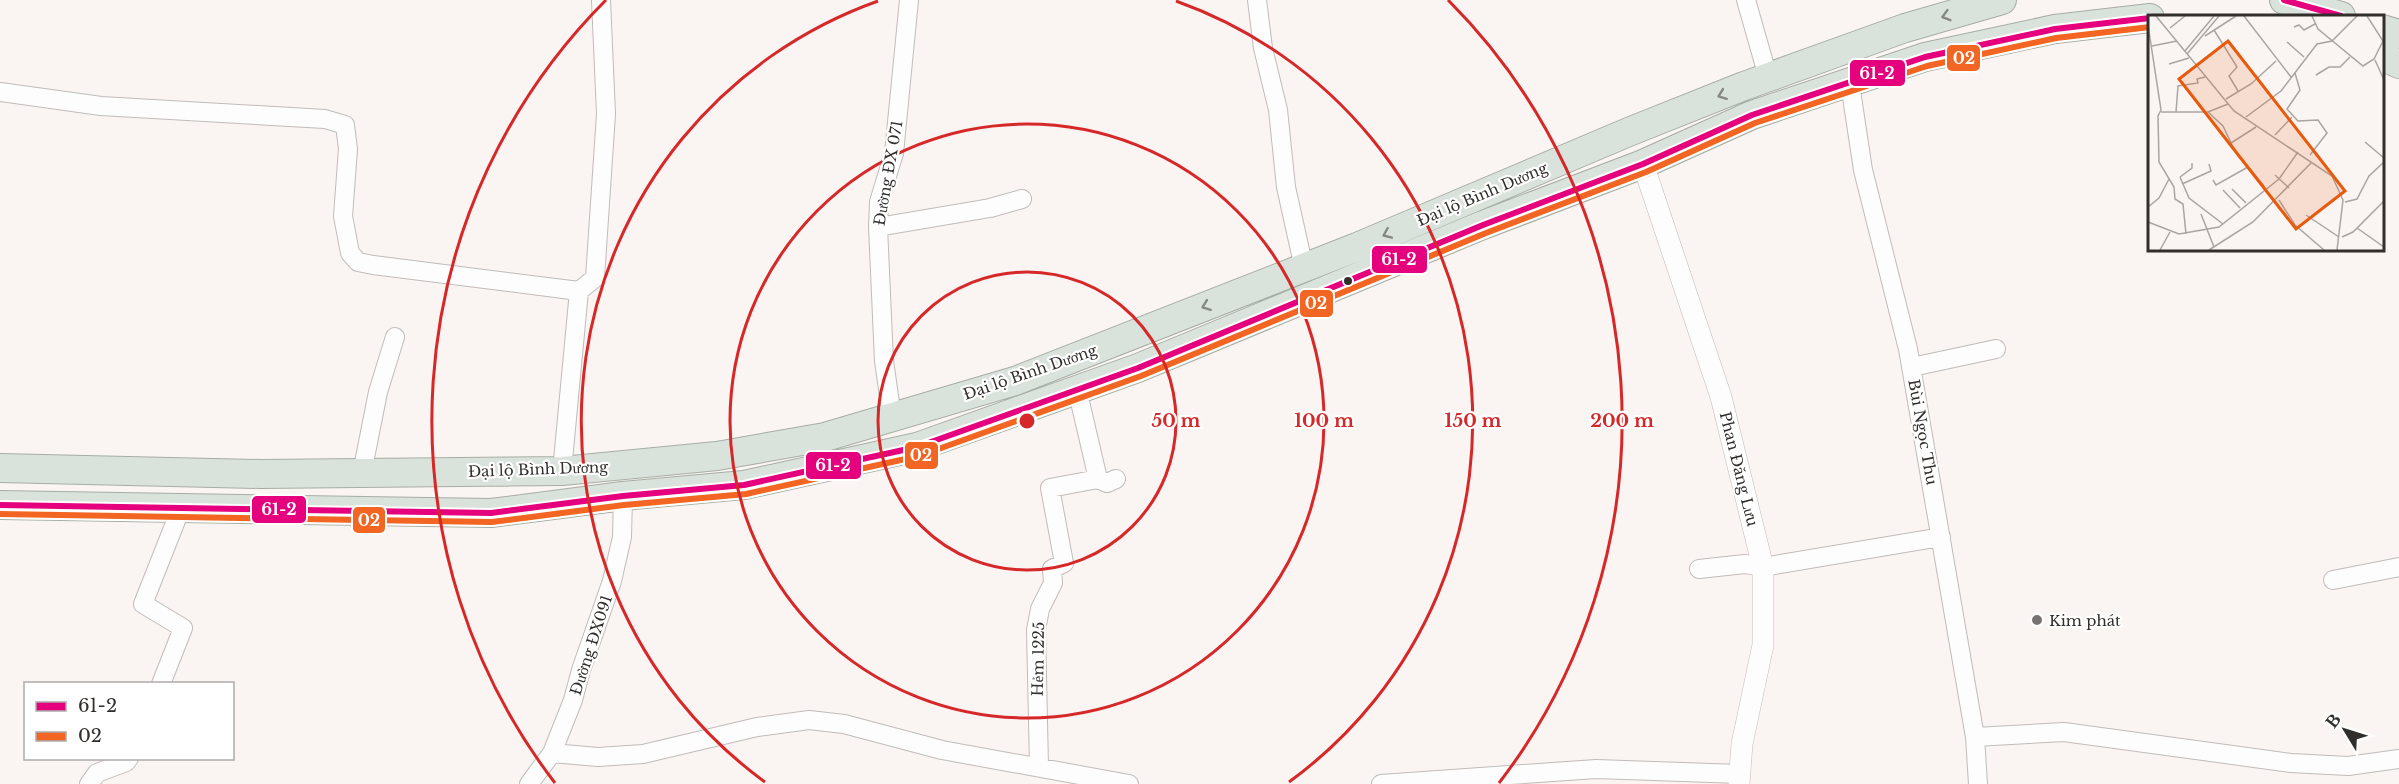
<svg xmlns="http://www.w3.org/2000/svg" width="2399" height="784" font-family="'Libre Baskerville',serif">
	<style>
		.lines { fill: none; stroke-linecap: round; stroke-linejoin: round }
		.minor-casing { stroke: #c0bcba; stroke-width: 20 }
		.tertiary-casing { stroke: #c0bcba; stroke-width: 22 }
		.trunk-casing { stroke: #a6aea4; stroke-width: 30 }
		.minor { stroke: #fefdfd; stroke-width: 18 }
		.tertiary { stroke: #fefdfd; stroke-width: 21 }
		.trunk { stroke: #dae2dc; stroke-width: 28 }
		.bus-1-casing { stroke: #fff; stroke-width: 10 }
		.bus-2-casing { stroke: #fff; stroke-width: 10 }
		.bus-1 { stroke: #e5007d; stroke-width: 6 }
		.bus-2 { stroke: #f26522; stroke-width: 6 }
		.oneway { stroke: #868884 }
		.ring { fill: none; stroke: #d62828; stroke-width: 3 }
		.bus-dot { fill: #322e2c; stroke: #fff; stroke-width: 2 }
		.poi-dot { fill: #787371; stroke: #fff; stroke-width: 2 }
		.labels { text-anchor: middle; dominant-baseline: central; stroke-width: 4.5; stroke-linejoin: round; paint-order: stroke }
		.street-label { font-size: 15px; fill: #322e2c; stroke: #fff }
		.poi-label { font-size: 15px; fill: #322e2c; stroke: #fff; text-anchor: start }
		.inset-road { fill: none; stroke: #aaa5a3; stroke-width: 1.5 }
		.view { fill: #e8590c; fill-opacity: 0.15; stroke: #e8590c; stroke-width: 3 }
		.inset-edge { fill: none; stroke: #322e2c; stroke-width: 3 }
		.centre { fill: #d62828; stroke: #fff; stroke-width: 3 }
		.ring-label { font-size: 18px; text-anchor: middle; font-weight: bold; fill: #d62828; stroke: #fff; stroke-width: 4.5; stroke-linejoin: round; paint-order: stroke }
		.line-badge { stroke: #fff; stroke-width: 2 }
		.badge-label { font-size: 16px; text-anchor: middle; font-weight: bold; fill: #fff }
	</style>
	<rect width="100%" height="100%" fill="#faf4f2"/>
	<g class="lines">
		<g class="minor-casing">
			<path id="minor" d="M1257 0 1263 48 1278 110 1286 187 1304 268
				M1746 0 1768 77
				M1850 84 1863 170 1908 349 1975 737 1978 784
				M0 92 101 106 325 119 345 125 348 149 343 216 350 253 358 262 373 265 579 291
				M878 227 990 208 1022 199
				M1912 367 1996 349
				M1077 389 1098 479
				M892 417 884 361 878 227 879 202 894 153 909 0
				M562 471 579 291 595 278 606 114 601 0
				M362 473 378 392 395 337
				M1098 479 1107 483 1116 479
				M1699 569 1745 564 1763 567 1941 537
				M2333 580 2399 567
				M161 684 183 628 143 604 181 508
				M1975 737 2064 732 2291 763 2348 766 2399 759
				M552 753 598 757 643 754 757 727 809 720 844 724 942 750 1129 784
				M1039 767 1036 630 1040 609 1053 583 1052 569 1064 563 1050 488 1098 479
				M89 784 97 773 126 762 129 758
				M529 784 552 753 573 700 581 670 612 581 622 537 623 496
				M1381 784 1596 769 1740 774"/>
		</g>
		<g class="tertiary-casing">
			<path id="tertiary" d="M1643 164 1721 397 1763 567V645L1742 744 1739 784"/>
		</g>
		<g class="trunk-casing">
			<path id="trunk" d="M2284 0 2341 16
				M2382 29 2399 34
				M2382 56 2399 64
				M0 468 260 474 562 471 717 456 825 437 1015 381 1357 247 1631 131 1744 86 1905 28 2002 0
				M0 505 491 513 623 496 744 485 917 447 1138 368 1483 225 1643 164 1752 115 1925 57 2055 29 2150 18"/>
		</g>
		<use href="#minor" class="minor"/>
		<use href="#tertiary" class="tertiary"/>
		<use href="#trunk" class="trunk"/>
		<g class="bus-1-casing">
			<path id="bus-1" d="M2284 0 2341 16
				M0 505 491 513 623 496 744 485 917 447 1138 368 1483 225 1643 164 1752 115 1925 57 2055 29 2150 18"/>
		</g>
		<g class="bus-2-casing">
			<path id="bus-2" d="M0 514 492 522 624 505 746 494 919 456 1141 376 1486 233 1646 172 1755 123 1927 66 2056 38 2150 27"/>
		</g>
		<use href="#bus-1" class="bus-1"/>
		<use href="#bus-2" class="bus-2"/>
	</g>
	<defs><path id="oneway-chevron" d="M-2-3.5L2.5 0L-2 3.5" fill="none" stroke-width="1.6" stroke-linecap="round" stroke-linejoin="round" transform="scale(1.5)"/></defs>
	<g class="oneway">
		<use href="#oneway-chevron" transform="translate(1946 16) rotate(164)"/>
		<use href="#oneway-chevron" transform="translate(1722 95) rotate(159)"/>
		<use href="#oneway-chevron" transform="translate(1387 234) rotate(157)"/>
		<use href="#oneway-chevron" transform="translate(1206 306) rotate(159)"/>
	</g>
	<g class="ring">
		<circle cx="1027" cy="421" r="149"/>
		<circle cx="1027" cy="421" r="297"/>
		<path d="M765 782A446 446 0 0 1 878 1M1176 1A446 446 0 0 1 1289 782"/>
		<path d="M555 783A595 595 0 0 1 606 0M1448 0A595 595 0 0 1 1499 783"/>
	</g>
	<circle class="bus-dot" cx="1348" cy="281" r="5"/>
	<circle class="poi-dot" cx="2037" cy="620" r="6"/>
	<g class="labels">
		<g class="street-label">
			<text transform="translate(888 173) rotate(-80)">Đường ĐX 071</text>
			<text transform="translate(1482 194) rotate(-23)">Đại lộ Bình Dương</text>
			<text transform="translate(1030 372) rotate(-19)">Đại lộ Bình Dương</text>
			<text transform="translate(1923 432) rotate(80)">Bùi Ngọc Thu</text>
			<text transform="translate(538 469) rotate(-2)">Đại lộ Bình Dương</text>
			<text transform="translate(1739 469) rotate(76)">Phan Đăng Lưu</text>
			<text transform="translate(591 645) rotate(-72)">Đường ĐX091</text>
			<text transform="translate(1038 659) rotate(-89)">Hẻm 1225</text>
		</g>
		<g class="poi-label">
			<text x="2049" y="620">Kim phát</text>
		</g>
	</g>
	<g transform="translate(2148 15)">
		<rect width="236" height="236" fill="#faf4f2"/>
		<path class="inset-road" d="M8 1 86 96 184 161 195 185 189 235M96 1 143 62M164 1 170 14 215 51 226 44 235 26 219 1M0 10 13 95 10 101 11 147 26 172 27 184 35 189 38 219M146 12 151 10 156 15 167 9M22 13 37 1M66 15 89 52 81 61 90 76M57 21 88 1M139 27 156 42M4 31 29 26M37 36 66 1M39 39 71 1M227 45 236 65M21 49 41 43M147 58 152 75 139 94 150 106 170 105 179 118 162 140M168 60 181 52H192L202 42M78 84 103 69 128 46M13 97H60L80 89M28 97 30 71 50 68 49 64 57 62M60 97 75 111 87 136 116 171M98 102 133 76 169 29 184 26 209 1M127 120 144 102M217 127 236 143M83 128 108 112M127 160 141 173M32 162 41 183 75 209M32 162 44 153V148M65 165 68 170 100 152M34 169 63 156 61 149M84 174 98 188M75 175 92 193M131 185 147 210 176 235M197 187 209 184 221 161 236 147M0 192 11 183 21 164M53 199 66 232M158 200 191 222M0 207 31 219 71 212 131 164 150 137M209 213 236 232M194 222 205 217 236 186M12 235 22 217M61 235 105 207 164 147"/>
		<path class="view" d="M80 26 197 176 148 214 31 64Z"/>
		<rect width="236" height="236" class="inset-edge"/>
	</g>
	<circle cx="1027" cy="421" r="9" class="centre"/>
	<g class="ring-label">
		<text x="1176" y="427">50 m</text>
		<text x="1324" y="427">100 m</text>
		<text x="1473" y="427">150 m</text>
		<text x="1622" y="427">200 m</text>
	</g>
	<g class="line-badge">
		<rect x="1946" y="44" width="35" height="28" rx="6" fill="#f26522"/>
		<rect x="1849" y="59" width="57" height="28" rx="6" fill="#e5007d"/>
		<rect x="1371" y="245" width="57" height="29" rx="6" fill="#e5007d"/>
		<rect x="1299" y="289" width="35" height="29" rx="6" fill="#f26522"/>
		<rect x="904" y="441" width="35" height="29" rx="6" fill="#f26522"/>
		<rect x="805" y="451" width="57" height="29" rx="6" fill="#e5007d"/>
		<rect x="251" y="495" width="56" height="29" rx="6" fill="#e5007d"/>
		<rect x="352" y="506" width="34" height="28" rx="6" fill="#f26522"/>
	</g>
	<g class="badge-label">
		<text x="1964" y="64">02</text>
		<text x="1877" y="79">61-2</text>
		<text x="1399" y="265">61-2</text>
		<text x="1316" y="309">02</text>
		<text x="921" y="461">02</text>
		<text x="833" y="471">61-2</text>
		<text x="279" y="515">61-2</text>
		<text x="369" y="526">02</text>
	</g>
	<rect x="24" y="682" width="210" height="78" fill="#ffffff" stroke="#adabab" stroke-width="1.5"/>
	<rect x="36" y="702" width="30" height="9" fill="#e5007d" stroke="#adabab" stroke-width="1.5"/>
	<text x="78" y="712" font-size="18" fill="#322e2c">61-2</text>
	<rect x="36" y="732" width="30" height="9" fill="#f26522" stroke="#adabab" stroke-width="1.5"/>
	<text x="78" y="742" font-size="18" fill="#322e2c">02</text>
	<g transform="translate(2345 730) rotate(308)" stroke="#ffffff" stroke-width="4.5" paint-order="stroke">
	<path d="M0-4.5L10 22L0 15L-10 22Z" fill="#322e2c"/>
	<text y="-9" font-size="16" font-weight="bold" text-anchor="middle" fill="#322e2c">B</text>
	</g>
</svg>
